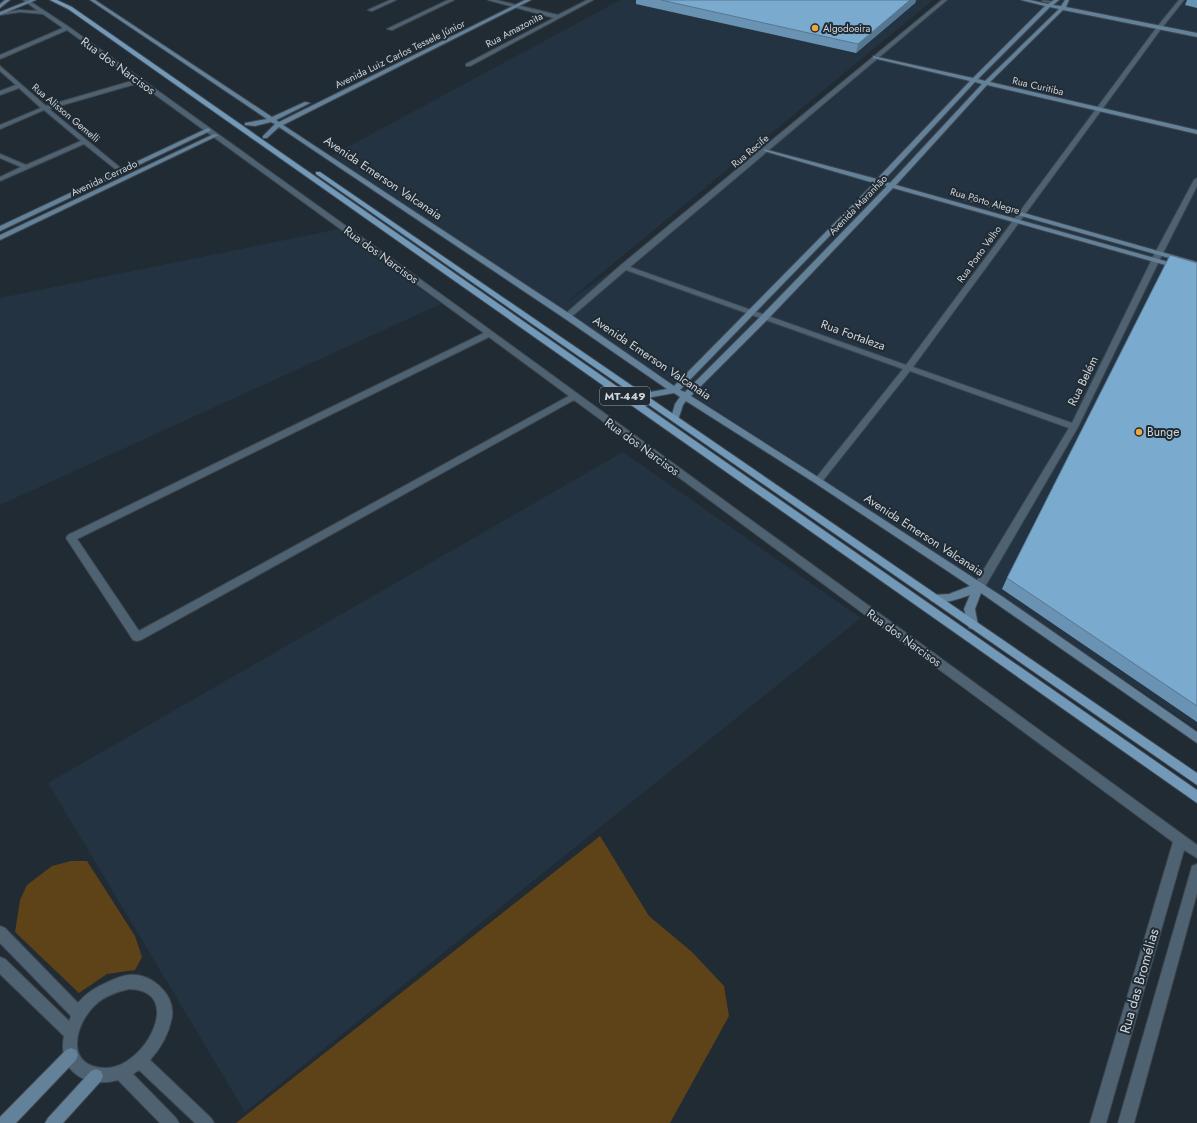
<svg xmlns="http://www.w3.org/2000/svg" width="1197" height="1123" font-family="Jost,sans-serif">
	<style>
		.built { fill: #233341 }
		.green { fill: #5e4218 }
		.lines { fill: none; stroke-linecap: round; stroke-linejoin: round }
		.street-casing { stroke: #3d464f; stroke-width: 2 }
		.secondary-casing { stroke: #3d464f; stroke-width: 2 }
		.primary-casing { stroke: #3d464f; stroke-width: 2 }
		.street { fill: #4f6271; fill-rule: evenodd }
		.secondary { fill: #638199; fill-rule: evenodd }
		.primary { fill: #7299b8; fill-rule: evenodd }
		.wall { fill: #6a92b2 }
		.shaded-wall { fill: #567791 }
		.building { fill: #7baacf; stroke: #567791 }
		.poi-dot { fill: #eda83b; stroke: #212b34; stroke-width: 1.5 }
		.labels { text-anchor: middle; dominant-baseline: central; stroke-width: 4; stroke-linejoin: round; paint-order: stroke }
		.far-poi-label { font-size: 10px; fill: #cdd4da; stroke: #212b34; text-anchor: start }
		.far-street-label { font-size: 10px; fill: #cdd4da; stroke: #212b34 }
		.shield { fill: #212b34; stroke: #99a1a8; stroke-width: 1 }
		.shield-label { font-size: 11px; font-weight: bold; fill: #cdd4da }
		.street-label { font-size: 12px; fill: #cdd4da; stroke: #212b34 }
		.poi-label { font-size: 12px; fill: #cdd4da; stroke: #212b34; text-anchor: start }
		.near-street-label { font-size: 14px; fill: #cdd4da; stroke: #212b34 }
	</style>
	<rect width="100%" height="100%" fill="#212b34"/>
	<path class="built" d="M620 0H933L563 305 625 262 826 104 878 58 948 0H1197V729L1003 598 811 472 557 309 329 157Z
		M339 229 441 304 0 505V298Z
		M623 452 861 618 245 1112 48 783Z"/>
	<path class="green" d="M600 836 649 916 692 952 724 986 729 1016 670 1123H236Z
		M71 861H87L135 936 142 957 135 970 107 974 79 993 15 932 20 900 27 885 52 866Z"/>
	<g class="lines">
		<g class="street-casing">
			<path id="street" d="M23 0H28L69 27 449 300 1197 845V858L1184 850 1106 1123H1090L1173 842 574 400 141 640 137 641 133 640 68 541 66 538 68 535 484 333 139 83 49 109 123 170V172H119L84 144 0 181V177L21 167 0 158V154L26 165 81 141 44 110 0 129V125L41 108 19 88 0 95V91L16 85 0 71V66L46 106 135 80 67 30 0 59V55L63 28 43 14 20 12 0 15V13L20 10 38 11ZM489 337 569 396 139 631 77 539Z
				M390 0H396L372 11 368 10Z
				M448 0H454L392 30 387 29Z
				M488 0H496L558 15 587 0H593L470 66H466V64L554 18Z
				M942 0H947L630 267 906 365 1157 27 1179 0H1184L1161 29 913 367 1072 423 1155 253 1194 180 1197 178V186L1163 253 1078 427 983 590H975L974 587 975 584 1069 428 910 371 821 483 818 484 813 481 815 479 903 369 626 270 570 318H564L563 316 621 265Z
				M1042 0 1054 2 1052 3 1044 2Z
				M1197 864V893L1134 1123H1118L1191 870 1192 866Z
				M0 926 5 928 78 1003C86 993 96 987 108 982 114 979 121 976 128 975 151 972 175 994 172 1017 169 1033 161 1048 150 1060L211 1118 214 1123H195L139 1070 133 1074 176 1118 179 1123H160L118 1080C86 1089 57 1071 64 1036L0 974V957L5 959 69 1021 71 1016 0 943ZM129 989C186 990 145 1069 105 1068 65 1067 74 1026 94 1006 104 996 116 992 129 989Z"/>
		</g>
		<g class="secondary-casing">
			<path id="secondary" d="M5 0H10L0 8V4Z
				M30 0H36L0 15V12Z
				M90 0H95L272 117 305 102 310 103 276 120 279 122 525 0H531L283 125 570 314 674 386 874 183 764 151V149L877 179 970 81 873 58V56L973 78 1045 6 1021 0H1030L1048 4 1054 0H1059L1053 5 1061 6 1065 0H1069L1066 7 1197 33V37L1063 10 990 82 1197 130V134L987 85 896 185 1197 270V274L893 188 768 319 691 396 821 479 1003 597 1197 732V743L981 593 975 609 978 625 977 628 973 629 969 628 964 609 970 595C957 599 945 605 931 601L930 598 931 595 949 594 970 586 815 483 686 401 683 405 678 420H672L671 418 675 404 680 397 674 393 642 399 639 398 638 396 639 394 667 389 564 318 279 127 267 138H263V136L275 124 271 122 255 126 245 125V123L267 119ZM1050 7 1059 9 985 81 978 79ZM975 82 982 84 890 183 883 181ZM880 184 887 186 762 315 685 392 680 390Z
				M208 128 211 130 210 131 0 231V226Z
				M214 134 219 135 0 240V235Z
				M964 196 1197 262V266L962 199 961 198Z
				M71 1048 76 1050 78 1055 76 1060 16 1123H0V1117L66 1050Z
				M96 1069 101 1071 103 1076 101 1081 63 1123H45L48 1118 91 1071Z"/>
		</g>
		<g class="primary-casing">
			<path id="primary" d="M50 0H57L72 7 1197 790V803L68 9Z
				M316 172H320L1197 773V785L316 174Z"/>
		</g>
		<use href="#street" class="street"/>
		<use href="#secondary" class="secondary"/>
		<use href="#primary" class="primary"/>
	</g>
	<path class="wall" d="M636 0H916L915 3 856 53 636 4Z
		M1187 0H1197V8L1185 5Z
		M1197 263V722L1002 589 1007 578Z"/>
	<path class="shaded-wall" d="M910 0H916L915 3 856 53 858 44Z"/>
	<path class="building" d="M661 0H910L858 44Z
		M1170 255 1197 263V706L1007 578Z"/>
	<g class="poi-dot">
		<circle cx="815" cy="28" r="4"/>
		<circle cx="1139" cy="432" r="4"/>
	</g>
	<g class="labels">
		<g class="far-poi-label">
			<text x="823" y="28">Algodoeira</text>
		</g>
		<g class="far-street-label">
			<text transform="translate(514 30) rotate(-28)">Rua Amazonita</text>
			<text transform="translate(400 54) rotate(-26)">Avenida Luiz Carlos Tessele Júnior</text>
			<text transform="translate(1038 86) rotate(13)">Rua Curitiba</text>
			<text transform="translate(66 113) rotate(40)">Rua Alisson Gemelli</text>
			<text transform="translate(750 151) rotate(-40)">Rua Recife</text>
			<text transform="translate(104 178) rotate(-25)">Avenida Cerrado</text>
			<text transform="translate(985 201) rotate(16)">Rua Pôrto Alegre</text>
			<text transform="translate(858 205) rotate(-46)">Avenida Maranhão</text>
			<text transform="translate(979 254) rotate(-54)">Rua Porto Velho</text>
		</g>
		<rect class="shield" x="600" y="387" width="50" height="18" rx="3"/>
		<g class="shield-label">
			<text x="625" y="396">MT-449</text>
		</g>
		<g class="street-label">
			<text transform="translate(118 66) rotate(36)">Rua dos Narcisos</text>
			<text transform="translate(383 178) rotate(34)">Avenida Emerson Valcanaia</text>
			<text transform="translate(381 255) rotate(36)">Rua dos Narcisos</text>
			<text transform="translate(853 335) rotate(20)">Rua Fortaleza</text>
			<text transform="translate(652 358) rotate(34)">Avenida Emerson Valcanaia</text>
			<text transform="translate(1083 381) rotate(-64)">Rua Belém</text>
			<text transform="translate(642 447) rotate(36)">Rua dos Narcisos</text>
			<text transform="translate(924 535) rotate(33)">Avenida Emerson Valcanaia</text>
			<text transform="translate(904 638) rotate(36)">Rua dos Narcisos</text>
		</g>
		<g class="poi-label">
			<text x="1147" y="432">Bunge</text>
		</g>
		<g class="near-street-label">
			<text transform="translate(1139 981) rotate(-74)">Rua das Bromélias</text>
		</g>
	</g>
</svg>
